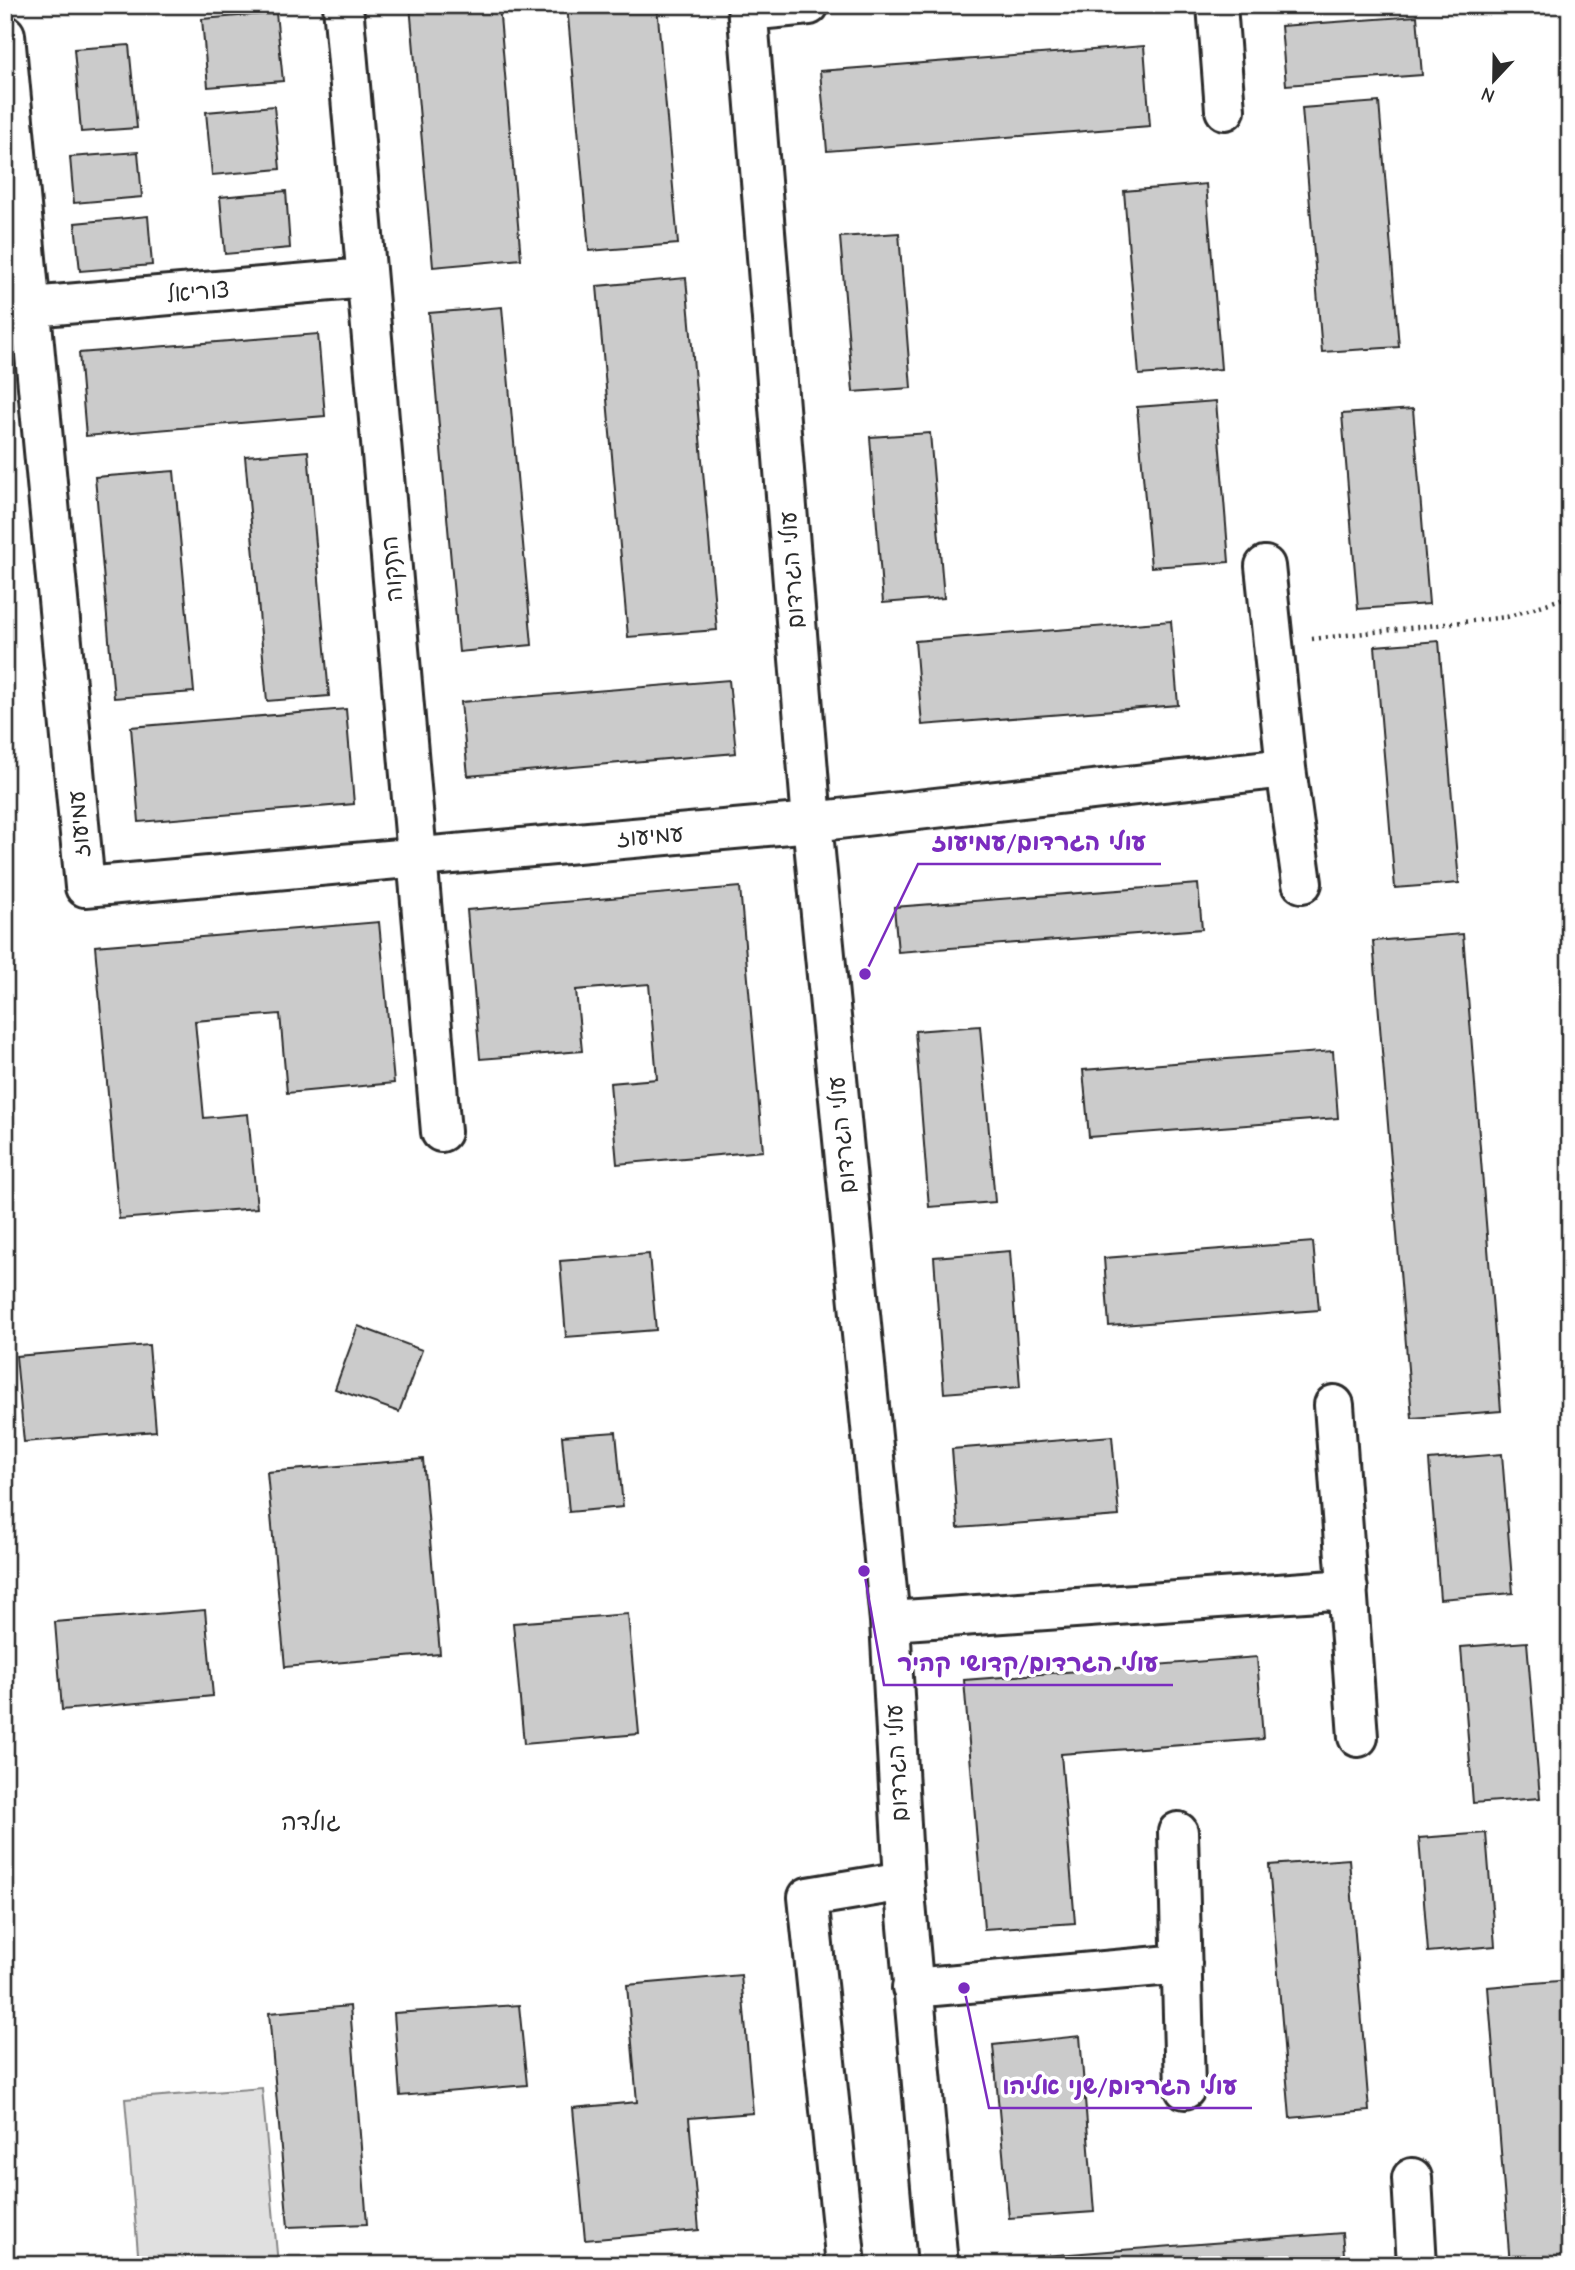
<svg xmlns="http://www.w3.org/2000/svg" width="1575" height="2270" font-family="'Comic Neue','Playpen Sans Hebrew',sans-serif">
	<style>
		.green { fill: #e0e0e0; stroke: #868686; stroke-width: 2 }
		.building { fill: #cbcbcb; stroke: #2b2b2b; stroke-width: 2 }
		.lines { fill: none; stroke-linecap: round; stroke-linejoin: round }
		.minor-casing { stroke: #2b2b2b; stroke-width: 44 }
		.path { stroke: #2b2b2b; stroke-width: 4.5; stroke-dasharray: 2 5; stroke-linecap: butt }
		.minor { stroke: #fff; stroke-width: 38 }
		.labels { text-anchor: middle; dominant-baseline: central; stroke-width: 7; stroke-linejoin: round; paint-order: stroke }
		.street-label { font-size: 23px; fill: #2b2b2b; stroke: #fff }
		.neighbourhood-label { font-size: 24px; fill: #2b2b2b; stroke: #fff }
		.leader { fill: none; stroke: #7b2cbf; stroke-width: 2.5 }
		.callout-dot { fill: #7b2cbf; stroke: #fff; stroke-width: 2.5 }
		.callout-label { font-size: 24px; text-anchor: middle; font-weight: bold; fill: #7b2cbf; stroke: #fff; stroke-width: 7; stroke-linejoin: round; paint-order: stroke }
	</style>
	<rect width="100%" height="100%" fill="#fff"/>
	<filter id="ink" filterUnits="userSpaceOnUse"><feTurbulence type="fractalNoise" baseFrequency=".0143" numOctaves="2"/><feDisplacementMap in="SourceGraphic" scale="14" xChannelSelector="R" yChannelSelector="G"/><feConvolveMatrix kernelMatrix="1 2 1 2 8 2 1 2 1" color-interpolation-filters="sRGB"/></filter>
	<g filter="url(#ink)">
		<path class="green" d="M262 2088 278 2265H139L125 2099Z"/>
		<path class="building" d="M410 5H499L521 259 433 267Z
			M567 5H657L678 244 589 251Z
			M276 13 283 81 208 87 202 19Z
			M1417 16 1422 75 1286 85 1281 26Z
			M129 45 137 128 81 132 74 49Z
			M1144 46 1150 126 827 151 820 71Z
			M1379 102 1399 347 1322 352 1302 108Z
			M274 106 280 169 212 175 206 112Z
			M138 152 142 197 74 203 70 157Z
			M1206 184 1221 369 1139 375 1124 191Z
			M286 191 290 248 225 254 220 197Z
			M148 216 152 265 80 271 75 223Z
			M899 233 911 388 853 392 840 237Z
			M686 278 717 630 628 637 597 286Z
			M502 307 532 645 459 652 429 313Z
			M318 334 325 416 86 436 79 353Z
			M1216 401 1229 562 1151 567 1137 407Z
			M1413 409 1429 604 1358 609 1342 414Z
			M930 433 944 598 883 603 870 437Z
			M308 451 329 696 267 701 245 456Z
			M174 471 194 692 114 698 95 477Z
			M1171 621 1178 705 922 725 915 641Z
			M1439 641 1459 883 1395 888 1375 646Z
			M729 680 736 753 468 776 461 702Z
			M346 709 354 804 139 822 131 727Z
			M1198 884 1202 929 898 952 894 907Z
			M740 887 763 1151 617 1164 610 1083 657 1079 649 984 576 990 582 1051 480 1059 467 910Z
			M379 922 394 1083 287 1093 280 1014 195 1021 204 1118 248 1114 257 1208 119 1219 95 946Z
			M1463 934 1501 1411 1412 1418 1373 941Z
			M980 1026 995 1202 929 1207 915 1031Z
			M1333 1051 1338 1118 1089 1137 1083 1070Z
			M1313 1242 1319 1310 1109 1326 1104 1258Z
			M1010 1251 1020 1387 944 1393 934 1257Z
			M649 1254 656 1330 566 1337 560 1261Z
			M358 1326 422 1350 399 1412 335 1389Z
			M149 1345 156 1431 24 1442 16 1356Z
			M616 1432 623 1507 569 1512 562 1436Z
			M1112 1436 1119 1516 958 1528 952 1449Z
			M1502 1454 1513 1593 1440 1599 1429 1460Z
			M423 1459 440 1654 285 1667 267 1472Z
			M205 1610 213 1696 62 1710 55 1622Z
			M628 1614 639 1734 524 1744 513 1623Z
			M1527 1642 1540 1798 1473 1803 1461 1647Z
			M1257 1657 1263 1739 1061 1754 1075 1923 984 1929 964 1680Z
			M1486 1833 1495 1946 1428 1952 1419 1838Z
			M1349 1859 1369 2111 1290 2118 1269 1865Z
			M741 1975 753 2113 689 2118 699 2230 585 2240 573 2108 637 2102 627 1985Z
			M1570 1980V2265H1510L1488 1987Z
			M519 2005 527 2085 400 2096 394 2013Z
			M350 2006 367 2224 288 2227 269 2013Z
			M1080 2036 1094 2212 1009 2218 993 2045Z
			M1342 2233 1345 2265H1007L1006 2259Z"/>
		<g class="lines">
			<g class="minor-casing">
				<path id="minor" d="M343 5 441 1132
					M747 5 812 822 890 1621 904 1881 938 2265
					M1217 5 1225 110
					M748 11 809 5
					M5 35 85 887 812 822 1286 768
					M31 307 366 278
					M1265 566 1286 768 1302 883
					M1334 1405 1358 1737
					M890 1621 1348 1589
					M1178 1832 1185 2089
					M912 1988 1182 1964
					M1412 2178 1417 2265
					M846 2265 808 1897 904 1881"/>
			</g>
			<path class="path" d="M1312 639 1507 617 1570 596"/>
			<use href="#minor" class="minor"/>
		</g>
	</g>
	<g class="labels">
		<g class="street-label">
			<text transform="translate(198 292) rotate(-5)">צוריאל</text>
			<text transform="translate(392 569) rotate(-95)">התקוה</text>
			<text transform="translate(792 570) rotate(-94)">עולי הגרדום</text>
			<text transform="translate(79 824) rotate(-95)">עמיעוז</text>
			<text transform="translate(650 836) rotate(-5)">עמיעוז</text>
			<text transform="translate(842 1135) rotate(-96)">עולי הגרדום</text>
			<text transform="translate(897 1763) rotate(-93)">עולי הגרדום</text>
		</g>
		<g class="neighbourhood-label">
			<text x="311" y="1822">גולדה</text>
		</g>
	</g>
	<path class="leader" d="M865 974L918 864H1161M864 1571L884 1685H1173M964 1988L989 2108H1252"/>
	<g class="callout-dot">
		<circle cx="865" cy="974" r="7"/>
		<circle cx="864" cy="1571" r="7"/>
		<circle cx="964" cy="1988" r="7"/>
	</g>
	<g class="callout-label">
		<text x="1039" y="850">עולי הגרדום/עמיעוז</text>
		<text x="1028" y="1671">עולי הגרדום/קדושי קהיר</text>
		<text x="1120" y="2094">עולי הגרדום/שני אליהו</text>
	</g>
	<rect width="1575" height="2270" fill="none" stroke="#fff" stroke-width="28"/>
	<rect x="14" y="14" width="1547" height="2242" fill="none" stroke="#2b2b2b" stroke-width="2.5" filter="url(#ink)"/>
	<g transform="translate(1494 80) rotate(202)" stroke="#ffffff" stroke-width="5" paint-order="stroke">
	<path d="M0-5L12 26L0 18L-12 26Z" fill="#2b2b2b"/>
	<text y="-10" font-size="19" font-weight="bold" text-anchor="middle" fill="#2b2b2b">N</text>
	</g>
</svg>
